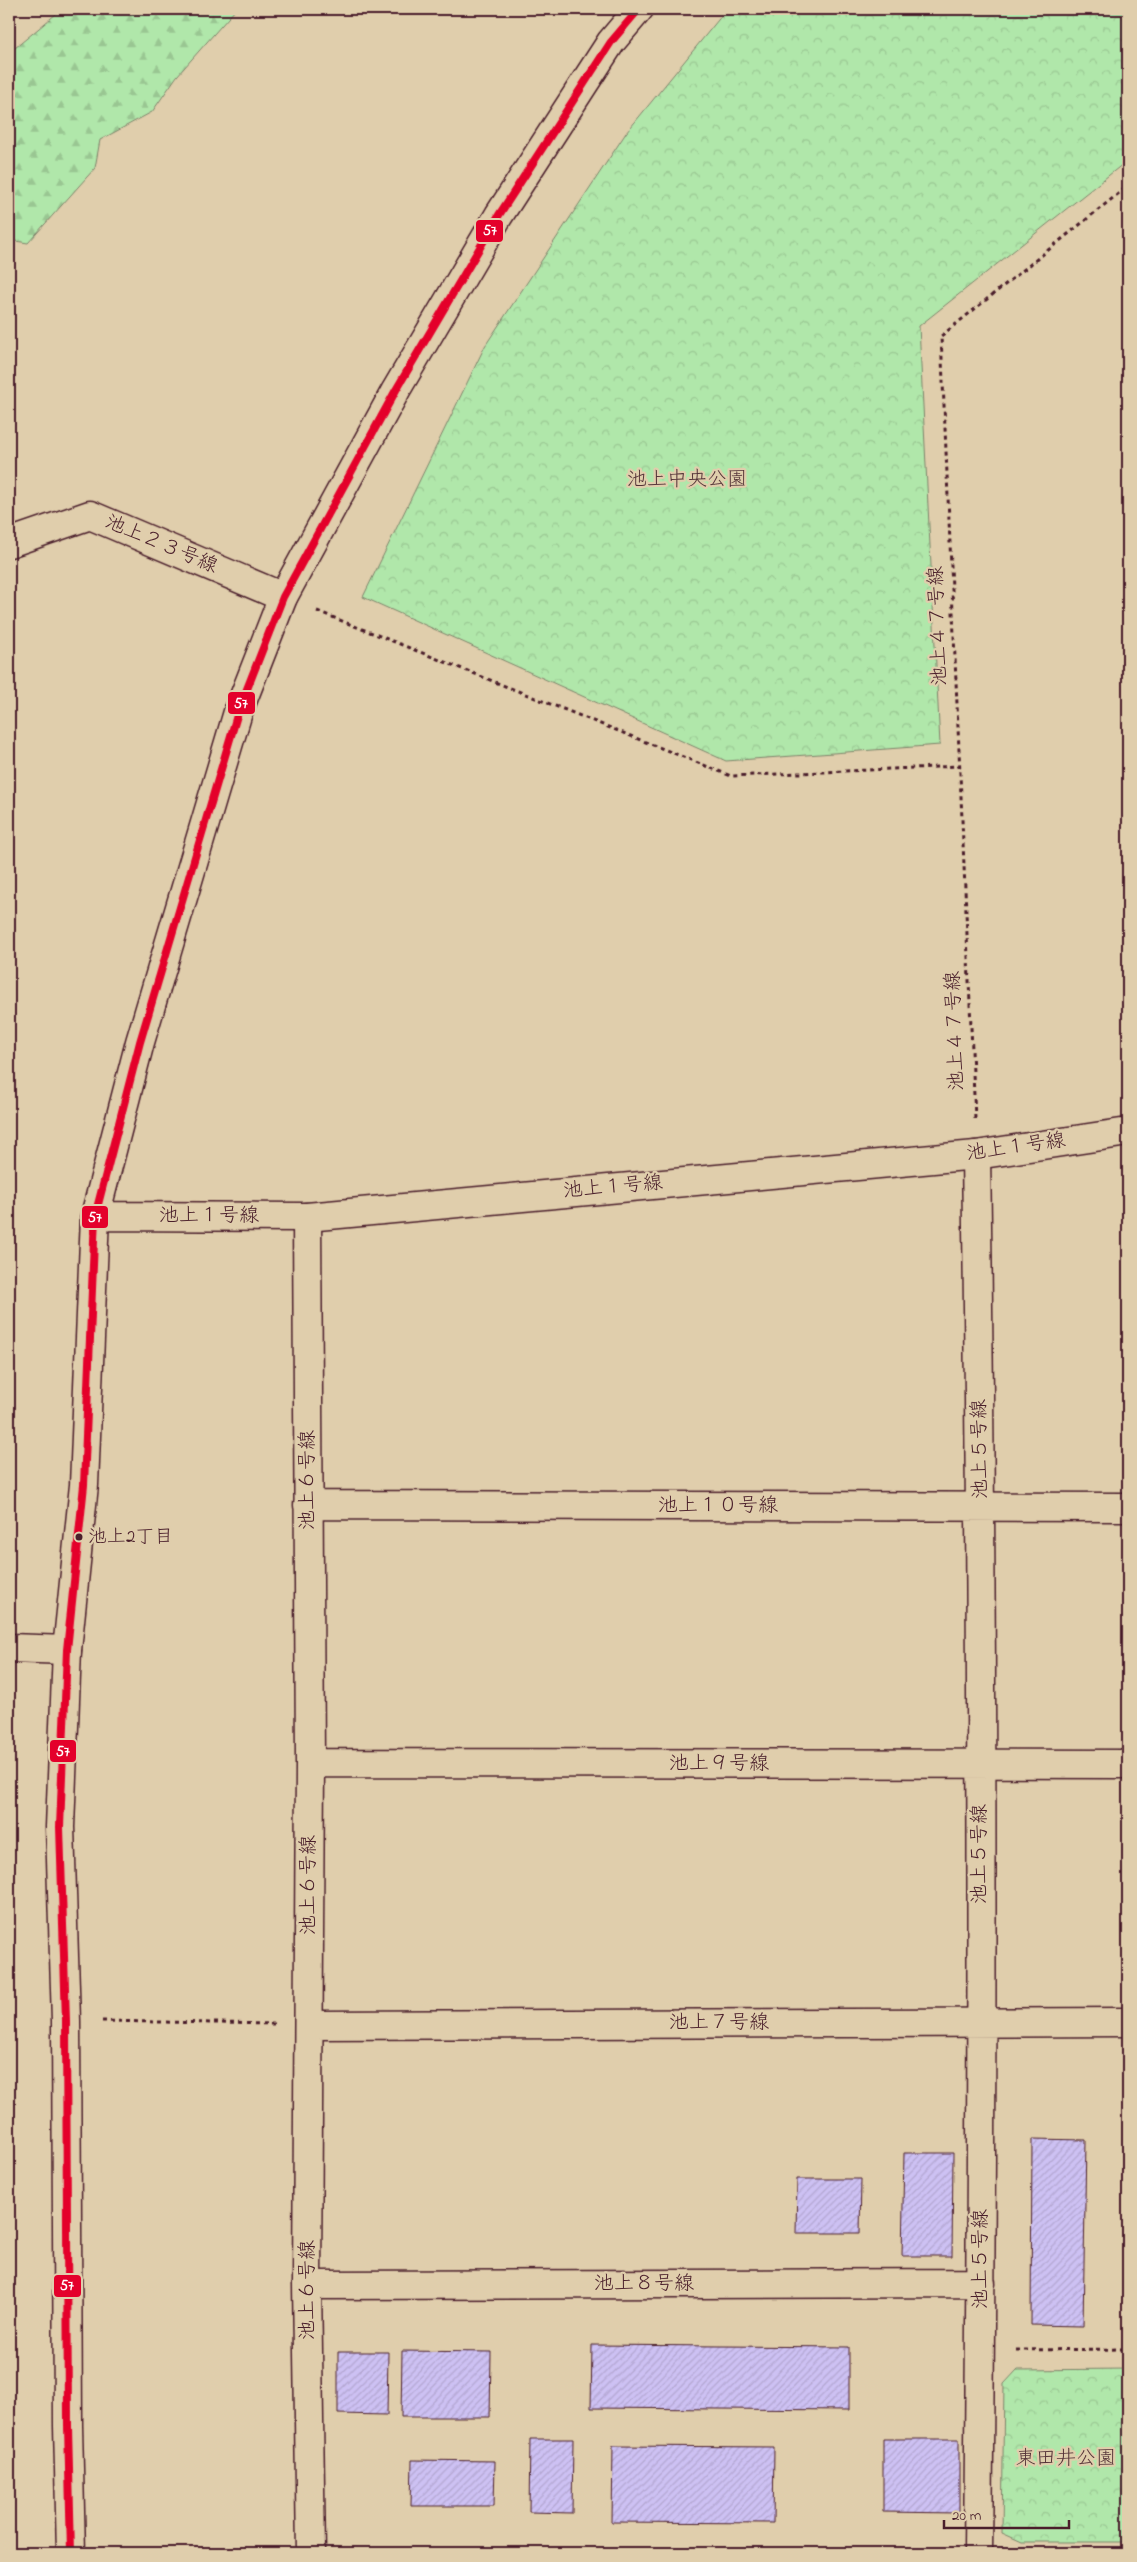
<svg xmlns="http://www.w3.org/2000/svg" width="1137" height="2562" font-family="'Indie Flower','Klee One',sans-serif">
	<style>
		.forest { fill: url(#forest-firs); stroke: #7d836a }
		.park { fill: url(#park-crowns); stroke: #7d836a }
		.building { fill: url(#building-hatch); stroke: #4a1f2b }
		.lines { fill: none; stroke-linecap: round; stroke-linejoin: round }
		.minor-casing { stroke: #4a1f2b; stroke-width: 31 }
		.tertiary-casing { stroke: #4a1f2b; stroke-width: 31 }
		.path { stroke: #4a1f2b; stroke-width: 3; stroke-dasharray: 4 4; stroke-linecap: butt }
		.minor { stroke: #e0ceac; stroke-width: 28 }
		.tertiary { stroke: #e0ceac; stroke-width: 28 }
		.bus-1-casing { stroke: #e0ceac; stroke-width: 11 }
		.bus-1 { stroke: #e4002b; stroke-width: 8 }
		.bus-dot { fill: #4a1f2b; stroke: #e0ceac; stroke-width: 2 }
		.labels { text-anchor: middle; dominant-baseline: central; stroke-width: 4.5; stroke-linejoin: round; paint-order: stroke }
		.bus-label { font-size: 19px; fill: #4a1f2b; stroke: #e0ceac; text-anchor: start }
		.park-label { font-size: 20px; fill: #543338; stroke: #e0ceac }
		.street-label { font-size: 20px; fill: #4a1f2b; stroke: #e0ceac }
		.line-badge { stroke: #e0ceac; stroke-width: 2 }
		.badge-label { font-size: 14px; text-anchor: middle; font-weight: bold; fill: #fff }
	</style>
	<defs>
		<pattern id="forest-firs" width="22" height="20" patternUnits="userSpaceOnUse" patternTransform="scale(1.25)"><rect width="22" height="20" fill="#b0e7aa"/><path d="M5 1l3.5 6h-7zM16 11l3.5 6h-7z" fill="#99c692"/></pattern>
		<pattern id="park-crowns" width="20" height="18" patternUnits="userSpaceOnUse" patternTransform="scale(1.25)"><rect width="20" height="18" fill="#b0e7aa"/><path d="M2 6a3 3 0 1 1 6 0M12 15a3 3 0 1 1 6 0" fill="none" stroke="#99c692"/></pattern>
		<pattern id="building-hatch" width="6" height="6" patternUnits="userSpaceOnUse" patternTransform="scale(1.25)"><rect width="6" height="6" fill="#cdc1f3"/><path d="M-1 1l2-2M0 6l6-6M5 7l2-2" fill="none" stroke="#b2a5d0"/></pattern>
	</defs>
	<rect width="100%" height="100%" fill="#e0ceac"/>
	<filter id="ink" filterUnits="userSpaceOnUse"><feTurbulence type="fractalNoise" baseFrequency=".02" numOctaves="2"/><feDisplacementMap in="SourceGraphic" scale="10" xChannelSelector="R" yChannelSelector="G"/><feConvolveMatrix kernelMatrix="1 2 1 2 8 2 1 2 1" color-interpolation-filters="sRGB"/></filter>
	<g filter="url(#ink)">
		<path class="forest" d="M62 9H236L177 76 152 112 100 140 95 168 28 243 9 240V53Z"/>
		<path class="park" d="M727 9H1128V160L919 326 940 745 726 761 363 597 485 346 626 133Z
			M1128 2369V2542H1022L1002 2533 1004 2384 1017 2370Z"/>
		<path class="building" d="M1032 2139 1086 2140 1083 2326 1031 2325Z
			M904 2153H953L952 2256H902Z
			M797 2179H861L860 2233H796Z
			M592 2345 849 2347V2410L591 2408Z
			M402 2351 491 2352 490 2417H401Z
			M338 2352H388L387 2415 338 2414Z
			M530 2439H573L572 2513 529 2512Z
			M883 2439H959V2513L883 2512Z
			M613 2446 774 2447 773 2523 612 2522Z
			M412 2460 495 2461 494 2506H411Z"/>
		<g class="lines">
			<g class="minor-casing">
				<path id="minor" d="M9 543 90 515 283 597
					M976 1155C983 1621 983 2087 978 2553
					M307 1217 310 1763 307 2285 311 2553
					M308 1505 1128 1507
					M9 1648 67 1650
					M310 1763 1128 1764
					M309 2025 1128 2022
					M307 2285 981 2283"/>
			</g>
			<g class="tertiary-casing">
				<path id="tertiary" d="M95 1216 307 1217 976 1155 1128 1132
					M71 2553 68 2426 66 2021 60 1827 67 1650 84 1485 95 1216 140 1042 238 712 283 597 396 390 499 215 611 42 639 9"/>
			</g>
			<path class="path" d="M317 611 731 776 960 766
				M975 1119 941 336 1128 186
				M102 2021 274 2024
				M1016 2350 1128 2349"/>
			<use href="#minor" class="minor"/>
			<use href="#tertiary" class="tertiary"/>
			<g class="bus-1-casing">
				<path id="bus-1" d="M71 2553 68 2426 66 2021 60 1827 67 1650 84 1485 95 1216 140 1042 238 712 283 597 396 390 499 215 611 42 639 9"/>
			</g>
			<use href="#bus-1" class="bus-1"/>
		</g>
	</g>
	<circle class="bus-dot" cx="79" cy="1537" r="4.5"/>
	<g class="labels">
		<g class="bus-label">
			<text x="88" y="1537">池上2丁目</text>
		</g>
		<g class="park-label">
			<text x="687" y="480">池上中央公園</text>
			<text x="1066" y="2459">東田井公園</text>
		</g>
		<g class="street-label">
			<text transform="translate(161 545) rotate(23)">池上２３号線</text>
			<text transform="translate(939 626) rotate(-92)">池上４７号線</text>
			<text transform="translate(956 1031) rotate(-92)">池上４７号線</text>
			<text transform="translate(1016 1148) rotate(-8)">池上１号線</text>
			<text transform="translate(613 1188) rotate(-5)">池上１号線</text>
			<text x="209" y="1216">池上１号線</text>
			<text transform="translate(981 1449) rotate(-91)">池上５号線</text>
			<text transform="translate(308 1480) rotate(-90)">池上６号線</text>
			<text x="718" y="1506">池上１０号線</text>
			<text x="719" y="1764">池上９号線</text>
			<text transform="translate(980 1854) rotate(-90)">池上５号線</text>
			<text transform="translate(309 1885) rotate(-90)">池上６号線</text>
			<text x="719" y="2023">池上７号線</text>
			<text transform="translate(981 2259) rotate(-90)">池上５号線</text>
			<text x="644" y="2284">池上８号線</text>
			<text transform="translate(308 2290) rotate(-90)">池上６号線</text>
		</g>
	</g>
	<g class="line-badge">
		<rect x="475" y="219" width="29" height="24" rx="5" fill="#e4002b"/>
		<rect x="227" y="691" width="29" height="24" rx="5" fill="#e4002b"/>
		<rect x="81" y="1205" width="28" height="24" rx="5" fill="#e4002b"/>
		<rect x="49" y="1739" width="28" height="24" rx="5" fill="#e4002b"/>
		<rect x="53" y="2274" width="29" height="24" rx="5" fill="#e4002b"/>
	</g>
	<g class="badge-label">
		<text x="490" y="235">57</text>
		<text x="241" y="708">57</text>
		<text x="95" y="1222">57</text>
		<text x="63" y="1756">57</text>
		<text x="67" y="2290">57</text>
	</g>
	<rect width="1137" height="2562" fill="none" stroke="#e0ceac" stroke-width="30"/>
	<rect x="15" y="15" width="1107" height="2532" fill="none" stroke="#4a1f2b" stroke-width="2" filter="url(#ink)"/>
	<path d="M944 2520v8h125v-8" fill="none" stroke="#4a1f2b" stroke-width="2.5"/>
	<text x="952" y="2520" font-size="15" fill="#4a1f2b" stroke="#e0ceac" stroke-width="4" paint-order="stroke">20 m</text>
</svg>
